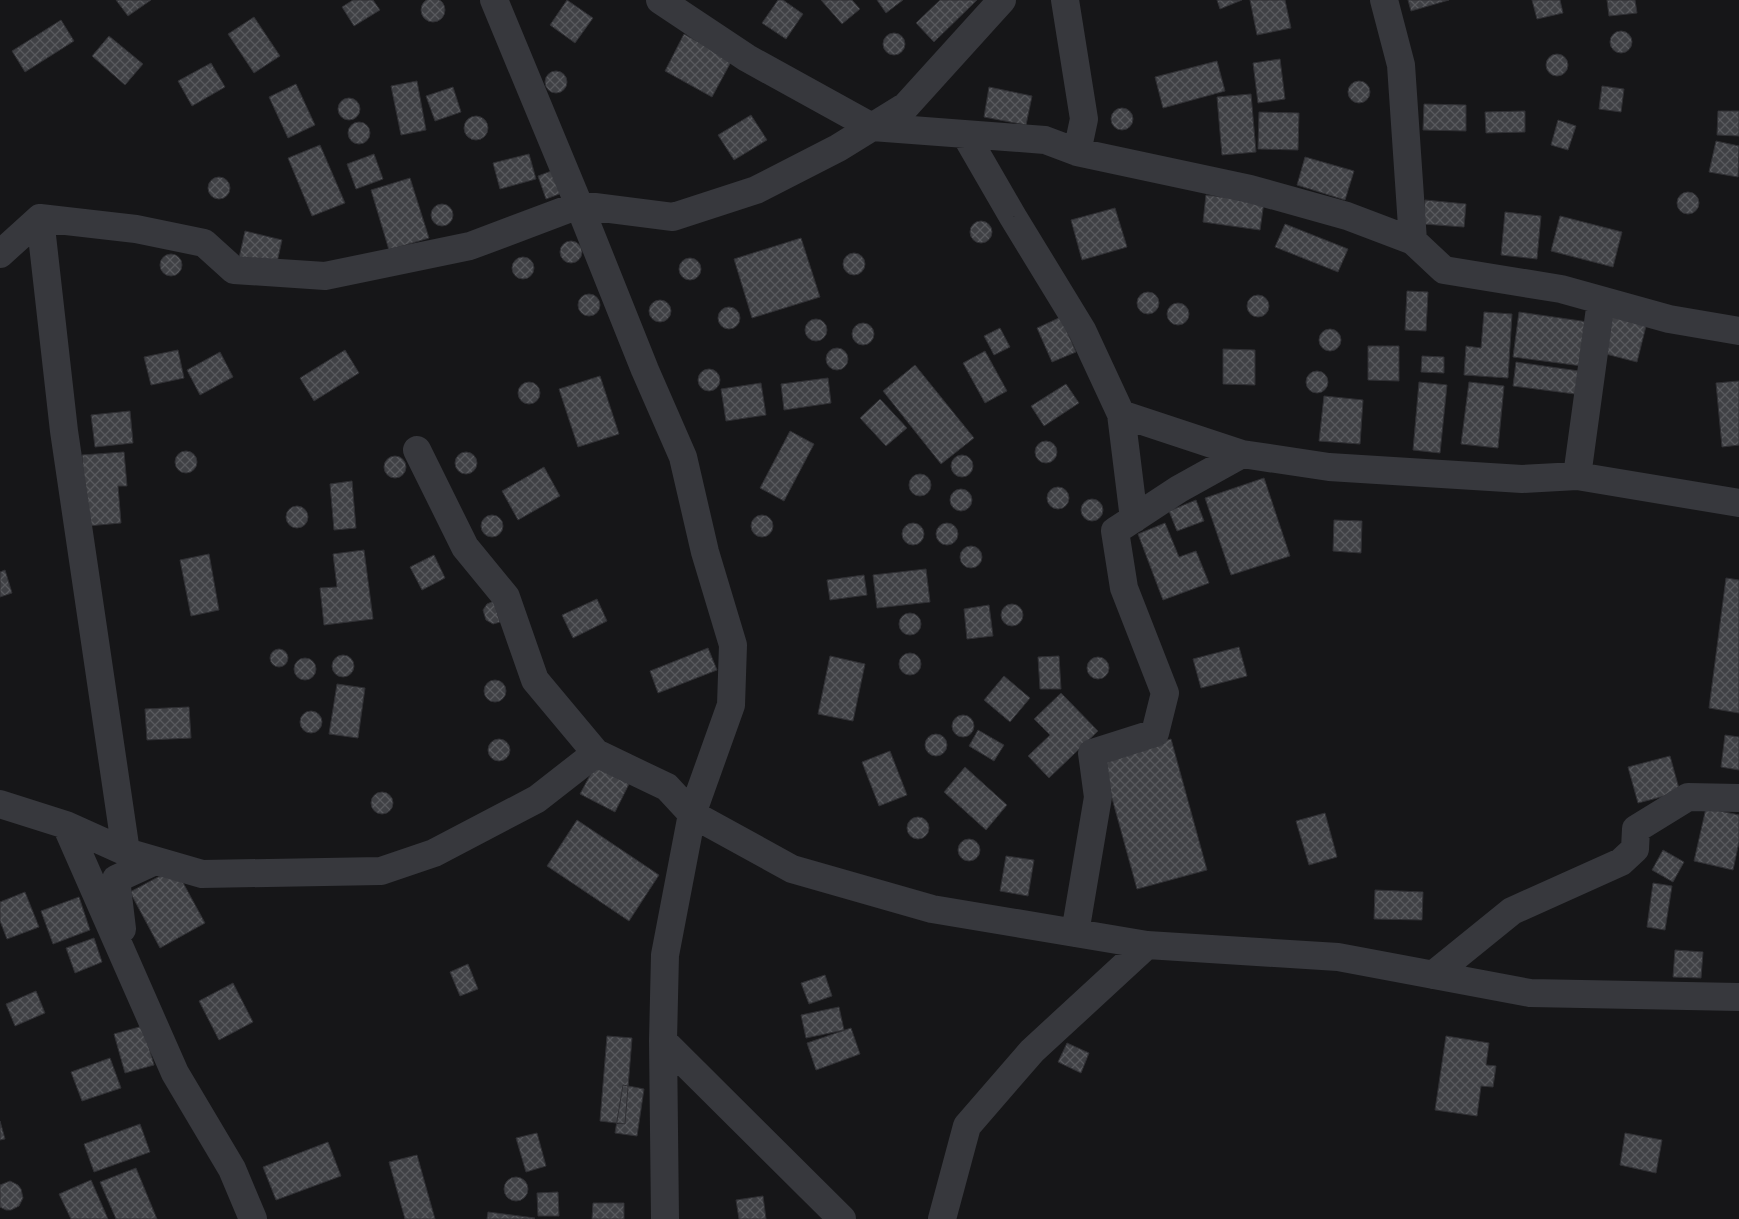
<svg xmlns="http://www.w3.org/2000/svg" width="1739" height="1219" font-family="'Asap Condensed',sans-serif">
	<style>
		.building { fill: url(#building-cross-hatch); stroke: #303034 }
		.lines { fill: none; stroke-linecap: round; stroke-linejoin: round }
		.minor { stroke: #37383d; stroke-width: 28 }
	</style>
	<defs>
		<pattern id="building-cross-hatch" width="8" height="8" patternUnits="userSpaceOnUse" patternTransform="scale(1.25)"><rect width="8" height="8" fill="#404145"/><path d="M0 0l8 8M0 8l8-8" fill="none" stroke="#595a5e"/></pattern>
	</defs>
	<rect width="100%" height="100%" fill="#161618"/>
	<path class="building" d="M421 10a12 12 0 1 1 24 0a12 12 0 1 1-24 0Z
		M116 0H151L128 16Z
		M353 0H373L380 10 354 26 342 7Z
		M567 0 593 18 575 43 550 25Z
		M778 0H783L803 14 786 39 762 23Z
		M821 0H852L860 9 842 24Z
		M877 0H903L886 13Z
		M940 0H977L934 42 916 23Z
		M1217 0H1242L1220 9Z
		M1250 0H1285L1291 28 1257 35Z
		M1408 0H1449L1411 11Z
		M1532 0H1560L1563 13 1537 19Z
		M1607 0H1635L1637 13 1609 16Z
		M254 17 280 56 254 73 228 34Z
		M61 20 74 41 25 72 12 51Z
		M1610 42a11 11 0 1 1 22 0a11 11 0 1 1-22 0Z
		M883 44a11 11 0 1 1 22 0a11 11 0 1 1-22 0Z
		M684 34 732 60 712 97 665 71Z
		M109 36 143 64 125 85 92 56Z
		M1546 65a11 11 0 1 1 22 0a11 11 0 1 1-22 0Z
		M1280 59 1285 99 1258 103 1253 63Z
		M1217 61 1225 91 1163 108 1155 77Z
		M211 63 225 87 192 106 178 81Z
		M545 82a11 11 0 1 1 22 0a11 11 0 1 1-22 0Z
		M1348 92a11 11 0 1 1 22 0a11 11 0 1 1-22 0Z
		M417 81 426 130 401 135 391 86Z
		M296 84 315 125 288 138 269 97Z
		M1602 86 1624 89 1621 112 1599 109Z
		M453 87 461 112 435 121 426 96Z
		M989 87 1032 96 1026 125 984 117Z
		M1251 94 1256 152 1222 155 1217 97Z
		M338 109a11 11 0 1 1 22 0a11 11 0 1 1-22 0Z
		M1424 104 1466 105V131L1423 130Z
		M1111 119a11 11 0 1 1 22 0a11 11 0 1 1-22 0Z
		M1525 111V132L1486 133 1485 112Z
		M1718 111H1739V136L1717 135Z
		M1259 112 1299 113 1298 150 1258 149Z
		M751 115 767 140 734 160 718 135Z
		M464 128a12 12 0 1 1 24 0a12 12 0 1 1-24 0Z
		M1558 120 1576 126 1568 150 1551 145Z
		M348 133a11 11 0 1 1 22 0a11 11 0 1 1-22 0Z
		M1716 141 1739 146 1738 177 1709 172Z
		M320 145 345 203 312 216 288 158Z
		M374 154 383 179 356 189 347 164Z
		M529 154 536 179 500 189 493 163Z
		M1305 157 1354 171 1345 200 1297 185Z
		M554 170 562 193 546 199 538 176Z
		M208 188a11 11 0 1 1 22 0a11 11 0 1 1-22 0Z
		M410 178 429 238 389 250 371 190Z
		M1677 203a11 11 0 1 1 22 0a11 11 0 1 1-22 0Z
		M1206 195 1264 202 1260 230 1203 222Z
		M1425 200 1466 204 1464 227 1423 224Z
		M431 215a11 11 0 1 1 22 0a11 11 0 1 1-22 0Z
		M1115 208 1127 247 1082 260 1071 220Z
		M1505 212 1541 216 1537 259 1501 255Z
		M1560 216 1622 232 1613 267 1551 251Z
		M970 232a11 11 0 1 1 22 0a11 11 0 1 1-22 0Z
		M1285 224 1348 249 1338 272 1275 247Z
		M245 231 282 240 276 267 239 258Z
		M801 238 820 297 752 318 734 259Z
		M560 252a11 11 0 1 1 22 0a11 11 0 1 1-22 0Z
		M843 264a11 11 0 1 1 22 0a11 11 0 1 1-22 0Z
		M160 265a11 11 0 1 1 22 0a11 11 0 1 1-22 0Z
		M512 268a11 11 0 1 1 22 0a11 11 0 1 1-22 0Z
		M679 269a11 11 0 1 1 22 0a11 11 0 1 1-22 0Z
		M1407 291 1428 292 1426 331 1405 330Z
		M1137 303a11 11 0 1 1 22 0a11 11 0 1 1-22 0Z
		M578 305a11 11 0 1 1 22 0a11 11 0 1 1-22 0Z
		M1247 306a11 11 0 1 1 22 0a11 11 0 1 1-22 0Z
		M649 311a11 11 0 1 1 22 0a11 11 0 1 1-22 0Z
		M1167 314a11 11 0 1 1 22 0a11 11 0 1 1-22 0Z
		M718 318a11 11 0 1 1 22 0a11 11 0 1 1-22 0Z
		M1603 311 1647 322 1637 362 1594 351Z
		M1484 312 1512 314 1508 378 1464 375 1466 346 1481 348Z
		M1519 312 1588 322 1582 366 1513 357Z
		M1061 317 1076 352 1052 362 1037 328Z
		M805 330a11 11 0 1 1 22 0a11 11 0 1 1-22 0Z
		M852 334a11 11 0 1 1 22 0a11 11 0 1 1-22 0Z
		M1000 328 1010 347 994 355 984 336Z
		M1319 340a11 11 0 1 1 22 0a11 11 0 1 1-22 0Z
		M1368 346H1399V381L1368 380Z
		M826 359a11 11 0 1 1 22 0a11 11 0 1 1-22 0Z
		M1223 349 1255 350V385L1223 384Z
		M178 350 184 378 151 385 144 357Z
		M345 350 359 373 314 401 300 378Z
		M985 351 1007 391 985 403 963 363Z
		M220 352 233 377 200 395 187 370Z
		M1422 356 1444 357V373L1421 372Z
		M1516 362 1579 371 1575 394 1513 386Z
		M915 365 974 438 941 464 883 391Z
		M698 380a11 11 0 1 1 22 0a11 11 0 1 1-22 0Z
		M1306 382a11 11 0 1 1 22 0a11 11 0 1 1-22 0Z
		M600 376 619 434 578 447 559 389Z
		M828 378 831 403 784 410 781 384Z
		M1739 381V445L1722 447 1716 383Z
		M518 393a11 11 0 1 1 22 0a11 11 0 1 1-22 0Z
		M1419 382 1447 385 1440 453 1413 450Z
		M1469 382 1504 386 1498 448 1461 444Z
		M761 383 766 415 726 421 721 389Z
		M1066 384 1079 403 1044 426 1031 406Z
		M1324 396 1363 400 1360 444 1319 441Z
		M880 399 907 428 886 446 860 418Z
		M130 411 133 443 95 447 91 415Z
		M790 431 814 444 784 501 760 488Z
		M1035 452a11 11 0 1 1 22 0a11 11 0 1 1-22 0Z
		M175 462a11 11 0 1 1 22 0a11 11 0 1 1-22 0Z
		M455 463a11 11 0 1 1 22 0a11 11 0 1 1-22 0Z
		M124 452 127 486H118L121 523 87 526 82 455Z
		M951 466a11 11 0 1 1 22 0a11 11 0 1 1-22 0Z
		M384 467a11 11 0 1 1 22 0a11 11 0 1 1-22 0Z
		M544 467 560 496 518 520 502 491Z
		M909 485a11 11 0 1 1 22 0a11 11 0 1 1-22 0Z
		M1264 478 1290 556 1231 575 1205 498Z
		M352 481 356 528 334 530 330 484Z
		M1047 498a11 11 0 1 1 22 0a11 11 0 1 1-22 0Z
		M950 500a11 11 0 1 1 22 0a11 11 0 1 1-22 0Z
		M1081 510a11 11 0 1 1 22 0a11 11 0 1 1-22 0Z
		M1196 500 1204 521 1177 531 1169 511Z
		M286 517a11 11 0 1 1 22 0a11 11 0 1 1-22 0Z
		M481 526a11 11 0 1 1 22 0a11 11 0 1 1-22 0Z
		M751 526a11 11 0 1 1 22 0a11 11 0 1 1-22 0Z
		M1334 520 1362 521 1361 553 1333 551Z
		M902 534a11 11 0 1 1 22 0a11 11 0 1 1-22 0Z
		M936 534a11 11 0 1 1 22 0a11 11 0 1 1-22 0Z
		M1165 523 1179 557 1196 551 1209 583 1163 600 1138 534Z
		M960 557a11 11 0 1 1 22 0a11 11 0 1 1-22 0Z
		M364 550 373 619 324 625 320 588 337 587 333 554Z
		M209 554 219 610 191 616 180 560Z
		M434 555 445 578 422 590 410 567Z
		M926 569 930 602 877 608 873 575Z
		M5 570 12 593 0 597V572Z
		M864 575 867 595 830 600 827 580Z
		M1726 578 1739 580V713L1709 708Z
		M597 599 607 621 573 638 562 615Z
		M494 601 500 622 493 624 486 620 483 610 487 604Z
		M1001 615a11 11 0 1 1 22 0a11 11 0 1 1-22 0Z
		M989 605 993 636 967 639 964 609Z
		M899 624a11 11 0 1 1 22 0a11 11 0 1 1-22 0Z
		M1239 647 1247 676 1201 688 1193 659Z
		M708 648 717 670 658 693 650 671Z
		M270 658a9 9 0 1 1 18 0a9 9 0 1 1-18 0Z
		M899 664a11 11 0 1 1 22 0a11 11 0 1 1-22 0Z
		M332 666a11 11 0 1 1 22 0a11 11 0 1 1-22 0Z
		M830 656 865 664 853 721 818 714Z
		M1059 656 1061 689H1040L1038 657Z
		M1087 668a11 11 0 1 1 22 0a11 11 0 1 1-22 0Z
		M294 669a11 11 0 1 1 22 0a11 11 0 1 1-22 0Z
		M1004 676 1030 698 1010 722 984 700Z
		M484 691a11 11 0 1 1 22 0a11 11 0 1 1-22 0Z
		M337 684 365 688 358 738 329 734Z
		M1061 693 1098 731 1049 778 1028 756 1050 735 1034 719Z
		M189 707 191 738 147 740 145 709Z
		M300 722a11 11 0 1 1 22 0a11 11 0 1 1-22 0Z
		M952 726a11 11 0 1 1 22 0a11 11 0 1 1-22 0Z
		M978 730 1004 745 994 761 969 746Z
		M925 745a11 11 0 1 1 22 0a11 11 0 1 1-22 0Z
		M1725 735 1739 737V770L1721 767Z
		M1171 739 1207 870 1137 889 1101 758Z
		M488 750a11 11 0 1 1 22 0a11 11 0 1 1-22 0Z
		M890 751 907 795 879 806 862 762Z
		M1670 756 1680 792 1638 803 1628 767Z
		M595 766 629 784 615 812 580 794Z
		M965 767 1007 805 986 830 944 792Z
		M371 803a11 11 0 1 1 22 0a11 11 0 1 1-22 0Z
		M1706 808 1739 815V842L1733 870 1694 861Z
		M1325 813 1337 857 1309 865 1296 821Z
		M907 828a11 11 0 1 1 22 0a11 11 0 1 1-22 0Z
		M577 820 659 875 629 921 547 866Z
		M958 850a11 11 0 1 1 22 0a11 11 0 1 1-22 0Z
		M1663 850 1684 862 1673 882 1652 870Z
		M1006 856 1034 860 1028 896 1000 891Z
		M175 868 205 923 160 948 130 892Z
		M1653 883 1672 886 1665 930 1647 927Z
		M1375 890 1423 892 1422 920 1374 919Z
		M25 892 39 927 7 939 0 921V902Z
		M79 897 90 930 53 944 41 911Z
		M94 938 102 962 75 973 66 948Z
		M1675 950 1703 952 1701 978 1673 977Z
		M468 964 478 989 460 996 450 972Z
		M825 975 832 996 809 1004 801 983Z
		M233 983 253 1022 219 1040 199 1001Z
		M36 991 45 1013 15 1026 6 1004Z
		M839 1007 844 1030 806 1038 801 1015Z
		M143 1026 154 1065 125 1073 114 1034Z
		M851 1028 860 1054 816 1070 807 1043Z
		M607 1036 632 1038 625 1124 600 1121Z
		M1446 1036 1489 1043 1486 1065 1496 1066 1493 1087 1481 1086 1477 1116 1435 1110Z
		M1067 1043 1089 1053 1081 1073 1058 1062Z
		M110 1058 121 1088 82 1101 71 1072Z
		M623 1085 644 1089 637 1136 615 1133Z
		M0 1121 5 1139 0 1140Z
		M140 1124 150 1152 94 1172 84 1144Z
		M537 1133 546 1166 526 1172 516 1138Z
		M1625 1133 1662 1140 1656 1173 1620 1165Z
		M328 1142 341 1176 276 1200 263 1167Z
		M417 1155 435 1219H405L389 1162Z
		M136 1168 157 1219H116L100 1182Z
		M504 1189a12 12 0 1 1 24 0a12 12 0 1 1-24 0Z
		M91 1180 108 1219H71L59 1194Z
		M10 1181 18 1185 21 1189 23 1198 19 1206 11 1210H6L0 1207V1185Z
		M558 1192 559 1216H538L537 1193Z
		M763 1196 766 1219H739L736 1200Z
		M593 1203H624V1219H592Z
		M488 1212 535 1218 534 1219H487Z"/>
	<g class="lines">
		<path class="minor" d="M494 0 579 205 645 370 683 457 705 552 733 645 731 705 692 814 665 955 663 1041 665 1219
			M660 0 747 58 872 127 1045 140 1077 152 1250 189 1347 216 1413 241 1444 270 1561 289 1669 319 1739 331
			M1065 0 1084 119 1077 152
			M1384 0 1401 65 1413 241
			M965 134 1013 217 1082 330 1121 414 1242 454
			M40 218 64 431 126 852
			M0 254 40 218 136 229 204 243 234 270 325 276 470 246 579 205 673 217 756 190 838 148 906 106 1002 0
			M1121 414 1134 519
			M417 450 465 547 506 597 535 680 596 753
			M1577 476 1601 301
			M0 804 66 825 126 852 202 874 381 871 434 853 537 799 596 753 667 787 692 814 792 869 932 909 1147 945 1338 957 1530 993 1739 997
			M66 825 175 1073 232 1169 253 1219
			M122 929 116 879 155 861
			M1075 933 1098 797 1092 753 1155 733 1165 693 1124 588 1115 531 1179 489 1242 454 1329 467 1522 479 1577 476 1739 503
			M1433 975 1512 911 1621 862 1635 849 1636 829 1688 797 1739 798
			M663 1041 842 1219
			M942 1219 967 1126 1032 1051 1147 945"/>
	</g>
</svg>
